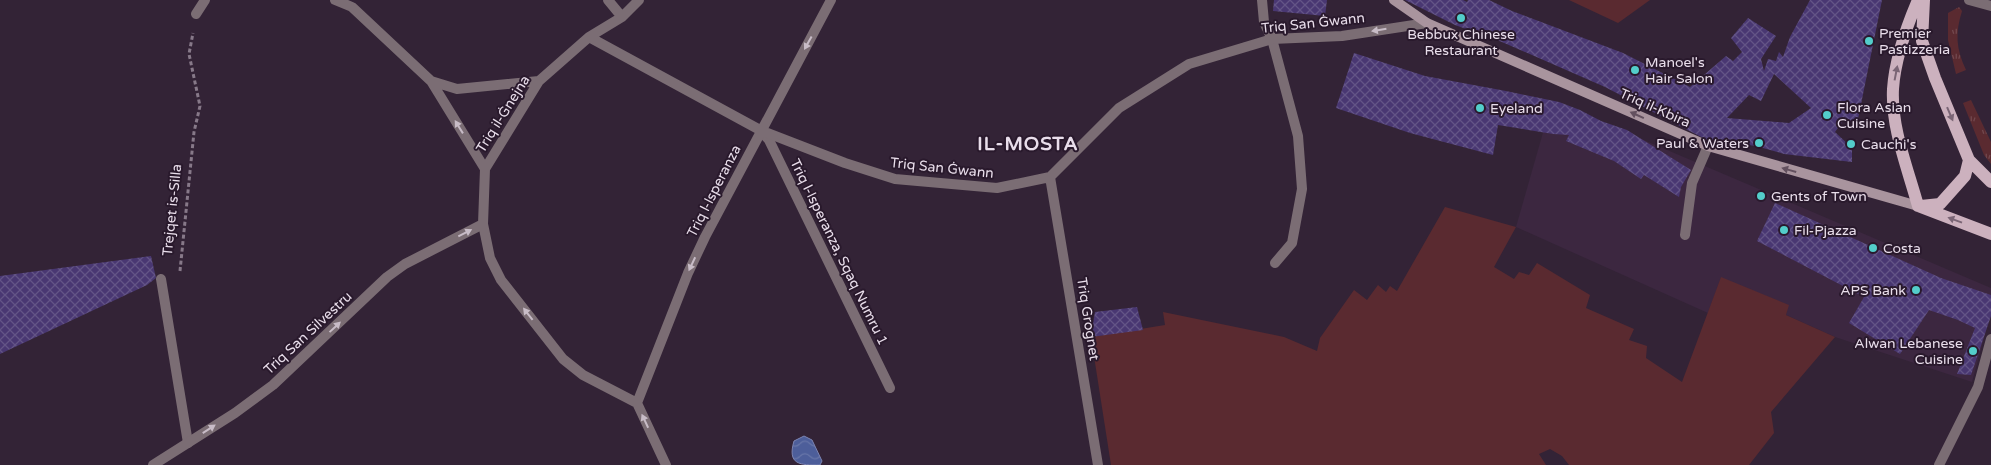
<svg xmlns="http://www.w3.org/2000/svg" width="1991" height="465" font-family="'Varela Round',sans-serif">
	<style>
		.built { fill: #3c2740 }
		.grass { fill: url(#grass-tufts) }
		.garden { fill: #5a2a30 }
		.water { fill: url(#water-waves); stroke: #7c84b2 }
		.building { fill: url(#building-cross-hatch); fill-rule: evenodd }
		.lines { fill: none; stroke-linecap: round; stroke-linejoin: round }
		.path { stroke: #877989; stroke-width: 3; stroke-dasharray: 4 2.5; stroke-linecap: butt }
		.lane { stroke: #7b6d74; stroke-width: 10 }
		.street { stroke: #7b6d74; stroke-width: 10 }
		.secondary { stroke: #a9949e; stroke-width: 10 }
		.primary { stroke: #ccb1be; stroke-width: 12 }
		.oneway { fill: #c8bcc7 }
		.oneway2 { fill: #7a6575 }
		.oneway3 { fill: #63505f }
		.poi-dot { fill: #53cdca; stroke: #29192c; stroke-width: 2 }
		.labels { text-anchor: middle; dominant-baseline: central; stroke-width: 4; stroke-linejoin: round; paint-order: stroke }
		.street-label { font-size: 14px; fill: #e9deeb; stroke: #29192c }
		.poi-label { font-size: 14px; fill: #e9deeb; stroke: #29192c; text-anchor: start }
		.district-label { font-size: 19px; font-weight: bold; letter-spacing: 1px; fill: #e9deeb; stroke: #29192c }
	</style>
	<defs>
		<pattern id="grass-tufts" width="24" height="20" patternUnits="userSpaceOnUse" patternTransform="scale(1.25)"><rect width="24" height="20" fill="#5a2a30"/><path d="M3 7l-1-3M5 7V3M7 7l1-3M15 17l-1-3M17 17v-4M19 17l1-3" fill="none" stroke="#72484e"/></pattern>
		<pattern id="water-waves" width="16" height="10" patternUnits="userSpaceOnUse" patternTransform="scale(1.25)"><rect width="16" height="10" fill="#4d5e9a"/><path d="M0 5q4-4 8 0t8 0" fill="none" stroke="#6775a8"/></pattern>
		<pattern id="building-cross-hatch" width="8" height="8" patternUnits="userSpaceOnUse" patternTransform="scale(1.25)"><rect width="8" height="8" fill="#493772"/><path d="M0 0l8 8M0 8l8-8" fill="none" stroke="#635486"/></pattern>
	</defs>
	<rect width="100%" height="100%" fill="#332336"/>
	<path class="built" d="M1552 101 1991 288V312L1972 382 1835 337 1786 315 1788 305 1721 278 1708 313 1516 227Z"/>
	<path class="grass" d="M1959 7 1962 11C1955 33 1956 49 1966 70L1956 74 1948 40V13Z
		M1971 100 1991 142V164L1984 155 1963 103Z"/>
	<path class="garden" d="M1569 0H1650L1618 23Z
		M1445 207 1516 227 1494 267 1514 279 1519 272 1529 275 1537 263 1590 295 1586 308 1634 329 1629 340 1647 346 1646 358 1682 382 1721 277 1789 305 1786 315 1835 337 1771 412 1774 433 1749 465H1569L1562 456 1550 449 1539 454 1546 465H1111L1091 337 1165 325 1163 312 1284 337 1317 351 1320 338 1354 290 1367 300 1378 285 1386 292 1390 286 1397 291Z"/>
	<path class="water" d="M804 436 812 440 822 461 820 465C800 465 787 465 794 441Z"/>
	<path class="building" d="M1274 0H1327L1325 16 1273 11Z
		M1405 0H1463L1467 2 1468 0H1489L1512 11 1623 53 1690 87 1726 56 1733 61 1742 52 1731 38 1748 18 1776 36 1761 59 1764 71 1768 59 1776 61 1779 52 1783 57 1790 37 1810 0H1882L1856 129 1843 121 1835 132 1852 148V162L1784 154 1756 146 1707 140 1605 87 1502 42 1455 25ZM1774 74 1811 108 1789 123 1727 118 1749 95 1761 101Z
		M1354 53 1425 76 1506 91 1559 102 1580 110 1601 121 1627 130 1691 170 1681 187 1679 197 1644 175 1641 179 1614 161 1566 141 1569 135 1553 134 1498 125 1493 155 1410 133 1336 108Z
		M1775 203 1941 278 1991 295V316L1971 375 1957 374 1975 328 1958 320 1929 310 1900 354 1849 323 1864 297 1757 241Z
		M151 256 156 278 147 285 0 354V276Z
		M1137 307 1143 330 1091 337 1095 312Z"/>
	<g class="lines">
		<path class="path" d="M180 271 194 132 200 106 189 54 193 33"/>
		<path class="lane" d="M1969 0 1991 6
			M196 14 205 0
			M1272 39 1298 136 1302 189 1292 243 1275 263
			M760 130 769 140 890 388
			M161 279 188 443"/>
		<path class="street" d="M335 0 352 7 431 81 485 169
			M608 0 622 17
			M639 0 622 17 589 37 539 81 485 169 483 224 490 258 501 280 563 359 583 375 637 403 666 465
			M1262 0 1264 22 1272 39
			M589 37 760 130 845 163 895 179 997 188 1050 177 1119 108 1189 64 1272 39 1342 36 1427 23
			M431 81 457 89 539 81
			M1050 177 1098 465
			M1685 235 1692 183 1708 146
			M637 403 688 273 705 237 831 0
			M153 465 235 413 273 385 387 277 405 264 483 224
			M1939 465 1978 387 1991 339"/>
		<path class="secondary" d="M1394 0 1427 23 1708 146 1918 206"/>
		<path class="primary" d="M1924 0 1922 41 1935 78 1969 160 1991 182
			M1918 206C1908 169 1891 128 1893 89 1895 58 1906 28 1918 0
			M1918 206 1991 234
			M1921 206 1940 204 1965 176 1969 160"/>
	</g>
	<defs><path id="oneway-solid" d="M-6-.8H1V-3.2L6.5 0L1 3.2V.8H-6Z" transform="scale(1.25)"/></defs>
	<g class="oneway">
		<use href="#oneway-solid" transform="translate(1379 30) rotate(171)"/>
		<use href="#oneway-solid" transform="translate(808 43) rotate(119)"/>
		<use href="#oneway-solid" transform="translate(459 127) rotate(-122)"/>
		<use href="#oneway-solid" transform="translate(465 233) rotate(-27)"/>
		<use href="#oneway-solid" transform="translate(692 264) rotate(115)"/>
		<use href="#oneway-solid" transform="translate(528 314) rotate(-128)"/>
		<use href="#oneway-solid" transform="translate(335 327) rotate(-43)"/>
		<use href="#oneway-solid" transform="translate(645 421) rotate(-115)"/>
		<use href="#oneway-solid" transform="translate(209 429) rotate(-33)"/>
	</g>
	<g class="oneway2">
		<use href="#oneway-solid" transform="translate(1896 73) rotate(-79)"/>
		<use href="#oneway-solid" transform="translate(1950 114) rotate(67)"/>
		<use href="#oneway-solid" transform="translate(1955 220) rotate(-160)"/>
	</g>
	<g class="oneway3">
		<use href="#oneway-solid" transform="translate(1637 115) rotate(-156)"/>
		<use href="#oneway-solid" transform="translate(1789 170) rotate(-164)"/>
	</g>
	<g class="poi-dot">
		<circle cx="1461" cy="18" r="5"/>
		<circle cx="1869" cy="41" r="5"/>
		<circle cx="1635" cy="70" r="5"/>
		<circle cx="1480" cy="108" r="5"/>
		<circle cx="1827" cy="115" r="5"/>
		<circle cx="1759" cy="143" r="5"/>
		<circle cx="1851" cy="144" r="5"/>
		<circle cx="1761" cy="196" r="5"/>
		<circle cx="1784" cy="230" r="5"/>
		<circle cx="1873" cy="248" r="5"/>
		<circle cx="1916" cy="290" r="5"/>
		<circle cx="1973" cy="351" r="5"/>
	</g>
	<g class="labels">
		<g class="street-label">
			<text transform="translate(1313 23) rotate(-6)">Triq San Ġwann</text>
			<text transform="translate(1655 108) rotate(24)">Triq il-Kbira</text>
			<text transform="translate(503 114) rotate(-58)">Triq il-Ġnejna</text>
			<text transform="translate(942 168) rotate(6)">Triq San Ġwann</text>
			<text transform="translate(714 191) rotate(-63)">Triq l-Isperanza</text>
			<text transform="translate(172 210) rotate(-84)">Trejqet is-Silla</text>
			<text transform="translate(839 252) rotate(64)">Triq l-Isperanza, Sqaq Numru 1</text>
			<text transform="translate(1088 319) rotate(81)">Triq Grognet</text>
			<text transform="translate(308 333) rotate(-43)">Triq San Silvestru</text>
		</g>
		<g class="poi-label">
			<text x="1879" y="33">Premier<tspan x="1879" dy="16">Pastizzeria</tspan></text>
			<text x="1461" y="34" text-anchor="middle">Bebbux Chinese<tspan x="1461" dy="16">Restaurant</tspan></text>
			<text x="1645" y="62">Manoel's<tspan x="1645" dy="16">Hair Salon</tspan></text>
			<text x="1837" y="107">Flora Asian<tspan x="1837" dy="16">Cuisine</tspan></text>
			<text x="1490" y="108">Eyeland</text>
			<text x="1749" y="143" text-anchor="end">Paul &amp; Waters</text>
			<text x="1861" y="144">Cauchi's</text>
			<text x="1771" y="196">Gents of Town</text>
			<text x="1794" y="230">Fil-Pjazza</text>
			<text x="1883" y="248">Costa</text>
			<text x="1906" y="290" text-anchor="end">APS Bank</text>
			<text x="1963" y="343" text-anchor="end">Alwan Lebanese<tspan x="1963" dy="16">Cuisine</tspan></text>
		</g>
		<g class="district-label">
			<text x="1028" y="144">IL-MOSTA</text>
		</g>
	</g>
</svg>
